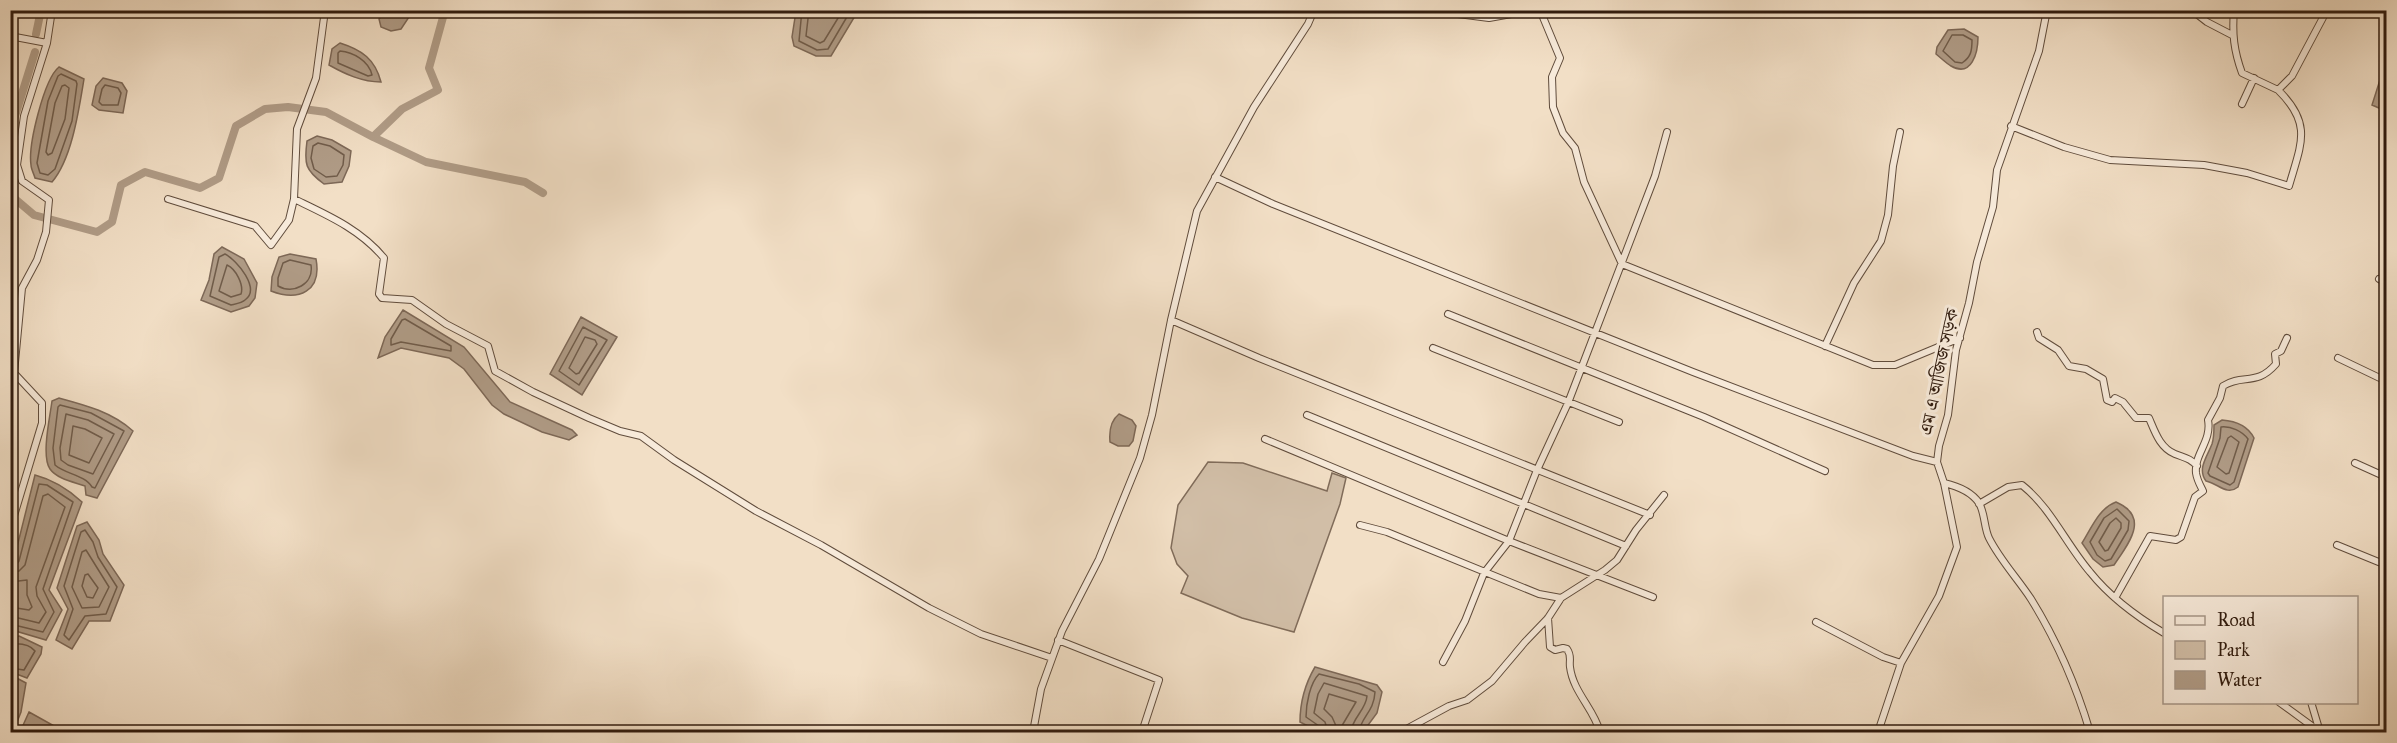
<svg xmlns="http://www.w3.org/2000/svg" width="2397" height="743" font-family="'IM FELL Great Primer','Noto Serif Bengali',serif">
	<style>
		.green { fill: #d1bea7; stroke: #806c5a; stroke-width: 1.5 }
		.water { fill: #b09c87; stroke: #7d6857; stroke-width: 1.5 }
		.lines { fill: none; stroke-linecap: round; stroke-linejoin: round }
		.shore { stroke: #705c4a; stroke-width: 1.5 }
		.canal { stroke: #b09c87; stroke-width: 8 }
		.minor-casing { stroke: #604c3c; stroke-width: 8 }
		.minor { stroke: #f7eada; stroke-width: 6 }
		.labels { text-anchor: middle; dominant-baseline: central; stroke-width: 6; stroke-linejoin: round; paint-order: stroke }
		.street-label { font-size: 18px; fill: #301b0e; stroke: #f7eada }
	</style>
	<rect width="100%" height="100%" fill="#f2dfc6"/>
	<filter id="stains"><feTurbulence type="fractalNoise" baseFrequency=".00333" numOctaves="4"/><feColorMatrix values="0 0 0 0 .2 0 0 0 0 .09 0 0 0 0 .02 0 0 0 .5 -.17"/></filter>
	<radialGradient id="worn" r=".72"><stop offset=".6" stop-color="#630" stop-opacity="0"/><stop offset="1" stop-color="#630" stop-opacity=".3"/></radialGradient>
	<path class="green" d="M1208 462 1243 463 1327 491 1332 473 1346 478 1340 504 1294 632 1242 618 1181 593 1188 576 1177 564 1171 548 1178 505Z"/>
	<path class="water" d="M385 11V10L413 11 401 29 391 31 381 27 379 19Z
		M796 11V10L858 11 831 56H816L794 46 792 37Z
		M2086 11V10L2163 11 2160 15 2155 16 2085 14Z
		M1964 29 1978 37C1978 52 1972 78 1951 66 1946 63 1941 58 1936 54L1937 47 1948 30Z
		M340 43C362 50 375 59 381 82 362 82 345 74 329 65L332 49Z
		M2386 61V111L2372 105Z
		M59 67 84 79C79 109 72 159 52 182L35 178C34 174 31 169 31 165 28 145 44 79 59 67Z
		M103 78 122 83 127 91 123 113 99 110 92 105 96 86Z
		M317 136 332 140 351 151 349 166 342 182 324 184C305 170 304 164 307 141Z
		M222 247 244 259 257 283 255 298 249 306 231 312 201 300 209 280 214 254Z
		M290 254 316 259C322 291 299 302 271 291L272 277 279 257Z
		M403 310 464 347 510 402 572 430 577 435 569 440 542 432 504 414 492 405 464 369 449 358 401 348 378 358 385 337Z
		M581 317 617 337 582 395 550 374Z
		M59 398C85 405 112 412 133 431L97 498 86 495 85 486C74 482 57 479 50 469 41 456 50 417 52 401Z
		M1119 414 1132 420 1136 426 1133 441 1129 446H1118L1110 442C1109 431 1110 421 1119 414Z
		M2222 420C2235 421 2248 426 2254 438L2238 487C2227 496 2219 484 2206 481 2197 469 2207 457 2212 444 2214 438 2214 432 2214 425Z
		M35 475C54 480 68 489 82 502L49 590 62 610 46 640 12 630 11 632V571Z
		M2116 502C2151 517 2128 544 2114 565L2103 567 2093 559 2082 543C2091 529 2099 508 2116 502Z
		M87 522 99 540 103 554 124 585 110 621H89L72 649 56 640 68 609 57 588 77 526Z
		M19 636 42 647 41 654 27 678 11 672V643L13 637Z
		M1315 667 1377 685 1382 692 1377 713 1363 732C1340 733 1321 734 1300 722 1300 702 1305 684 1315 667Z
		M11 675 26 683 21 712 13 732H10Z
		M29 712 65 732H20Z"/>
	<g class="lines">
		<path class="shore" d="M802 10 799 41 817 50 828 49 851 10
			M809 10 806 36 820 43 824 41 843 10
			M1952 35H1963L1972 40C1972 51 1971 57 1962 63L1955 62 1943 51Z
			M340 51C353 52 369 61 372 75L368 76 338 63V53Z
			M61 74 76 81 77 84 72 121 55 169 48 175 40 173 37 163 48 101 58 76Z
			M65 85 69 88 65 119 52 153 48 155 46 152 55 103 62 86Z
			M105 85 118 88 121 93 118 105H102L99 102 102 89Z
			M318 143 330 146 344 155 343 165 337 176 326 177 314 169 311 158 313 146Z
			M225 254C237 260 261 289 245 300 242 303 235 304 231 305L210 296 219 257Z
			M290 260 311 265C314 284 293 295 278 286V278L283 263Z
			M227 265C236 269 244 285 241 294L231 297 219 291Z
			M405 319 451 346V351L401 342 391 345V339L402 320Z
			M583 327 607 340 579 385 559 371Z
			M585 337 595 340 597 344 579 373 576 374 569 368Z
			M60 405 91 413 124 431 95 488 92 487C85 475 65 474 55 465L53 448 58 407Z
			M66 414 88 420 114 434 93 474 68 465 61 460 60 448Z
			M73 426 85 429 102 438 89 463 69 455Z
			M2221 427C2231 426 2242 431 2248 439L2234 482 2230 485 2210 476 2208 473 2220 438Z
			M2231 436 2239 442 2229 473 2226 474 2217 467 2228 438Z
			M2117 509 2129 521 2128 530 2111 559 2105 561 2097 555 2090 542 2104 518Z
			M2116 518 2121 523V528L2108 550 2105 551 2099 542 2110 523Z
			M85 530 93 542 98 557 117 587 106 614 85 616 69 640 64 635 73 609 64 586 81 532Z
			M86 550 109 587 99 607 82 608 72 587 82 552Z
			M10 565H16L19 561 39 484 47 485 73 502 43 589 54 612 43 632 10 624
			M10 573 19 571 25 565 43 496 48 494 65 507 36 587 37 596 46 612 39 623 10 616
			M88 574 98 588 93 598 87 597 82 586 85 575Z
			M10 582 27 580V595L32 607 29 610 10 607
			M10 644C19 643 29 643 35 651L24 670 10 668
			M1329 694 1356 702 1340 729 1337 728 1332 717 1324 709Z
			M1320 732 1319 726 1306 717C1306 704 1310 683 1319 674L1359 684 1375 692C1374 712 1361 717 1359 732
			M1328 732 1325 722 1314 713 1318 694 1324 683 1367 696C1366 710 1352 718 1351 732"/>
		<path class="canal" d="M521 10 532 14 535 10
			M36 34 41 10
			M10 132 35 52
			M373 137 426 162 525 182 543 193
			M10 155 14 198 34 215 97 232 112 222 121 185 145 172 200 188 219 178 236 126 265 109 288 107 326 112 373 137 402 109 438 90 429 68 445 10"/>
		<g class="minor-casing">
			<path id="minor" d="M325 10 316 78 297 129 294 199C327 215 360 229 384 258L379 294 382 298 412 300 446 324 488 346 495 371 533 392 589 418 620 431 641 436 674 460 756 511 821 545 929 608 981 634 1052 658
				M1427 10 1489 18 1534 10
				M1540 10 1560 58 1552 77 1553 107 1563 133 1575 148 1584 182 1622 264 1873 365H1895L1960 338
				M2199 10 2198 15 2207 22 2232 35
				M2234 10C2232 34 2234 51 2242 73L2278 90
				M10 36 47 43
				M2242 104 2254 78
				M2011 126 2064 147 2110 160 2204 165 2247 173 2289 186C2301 144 2313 124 2278 90L2292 76 2327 10
				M1215 177 1273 204 1693 372 1913 456 1937 462
				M168 199 255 226 271 245 289 220 294 199
				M2379 279 2386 283
				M1448 314 1704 417 1825 471
				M1171 320 1259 358 1650 515
				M2037 332 2039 338 2058 350 2069 366 2086 369 2103 379 2107 400 2112 402 2115 398 2123 402 2136 418H2149C2155 432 2160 448 2175 454 2185 458 2190 458 2197 466
				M1825 346 1854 283 1881 241 1888 215 1893 166 1900 132
				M1433 348 1619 422
				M2338 358 2386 381
				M1307 415 1626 546
				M1265 439 1509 541 1653 597
				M2355 463 2386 477
				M1944 483C1957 486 1971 491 1979 503 1985 513 1984 528 1989 538 2000 560 2018 579 2031 599 2057 641 2076 685 2090 732
				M1979 504 2008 487 2022 485C2051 508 2066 544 2090 572 2110 597 2137 617 2164 633
				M1360 525 1387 532 1539 594 1561 598
				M10 529 42 423V403L14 373 22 288 37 260 46 232 49 200 22 181 17 165 24 116 47 43 52 10
				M2337 545 2386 565
				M2115 598 2150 536 2176 540 2181 537 2195 497 2203 491C2200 485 2197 480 2196 473 2194 454 2212 441 2208 420L2220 398 2223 386C2243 373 2256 387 2276 364L2275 354 2281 351 2287 338
				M1548 618 1550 647 1555 650 1563 648 1567 649C1572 656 1569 660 1570 667 1573 692 1594 709 1600 732
				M1816 622 1883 657 1901 663
				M1058 640 1159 680 1142 732
				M1443 662 1465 621 1484 573 1509 541 1537 470 1568 403 1655 176 1667 132
				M2279 702 2320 732
				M2311 702 2320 732
				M1033 732 1041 689 1062 631 1099 559 1140 458 1152 415 1171 320 1197 211 1254 107 1308 24 1314 10
				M1401 732 1449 706 1467 700 1492 681 1525 642 1548 618 1561 598 1605 570 1617 560 1636 530 1664 495
				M1878 732 1901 663 1939 596 1957 547 1944 483 1937 462 1939 446 1948 415 1956 350 1969 303 1977 262 1993 207 1997 170 2039 51 2047 10"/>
		</g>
		<use href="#minor" class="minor"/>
	</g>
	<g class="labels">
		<g class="street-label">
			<text transform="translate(1939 372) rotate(-78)">এম এ আজিজ সড়ক</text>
		</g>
	</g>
	<rect width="2397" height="743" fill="none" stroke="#f2dfc6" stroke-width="36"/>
	<rect x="12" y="12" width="2373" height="719" fill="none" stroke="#301b0e" stroke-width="3"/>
	<rect x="18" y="18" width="2361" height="707" fill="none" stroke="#301b0e" stroke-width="1.5"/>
	<rect x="2163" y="596" width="195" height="108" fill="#f7eada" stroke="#a79788" stroke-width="1.5"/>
	<rect x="2175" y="616" width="30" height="9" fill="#f7eada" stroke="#a79788" stroke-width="1.5"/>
	<text x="2217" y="626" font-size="18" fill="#301b0e">Road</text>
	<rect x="2175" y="641" width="30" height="18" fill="#d1bea7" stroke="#a79788" stroke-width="1.5"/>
	<text x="2217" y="656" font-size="18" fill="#301b0e">Park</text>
	<rect x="2175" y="671" width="30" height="18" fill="#b09c87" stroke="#a79788" stroke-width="1.5"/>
	<text x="2217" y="686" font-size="18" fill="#301b0e">Water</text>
	<rect width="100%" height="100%" filter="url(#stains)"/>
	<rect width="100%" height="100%" fill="url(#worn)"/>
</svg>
